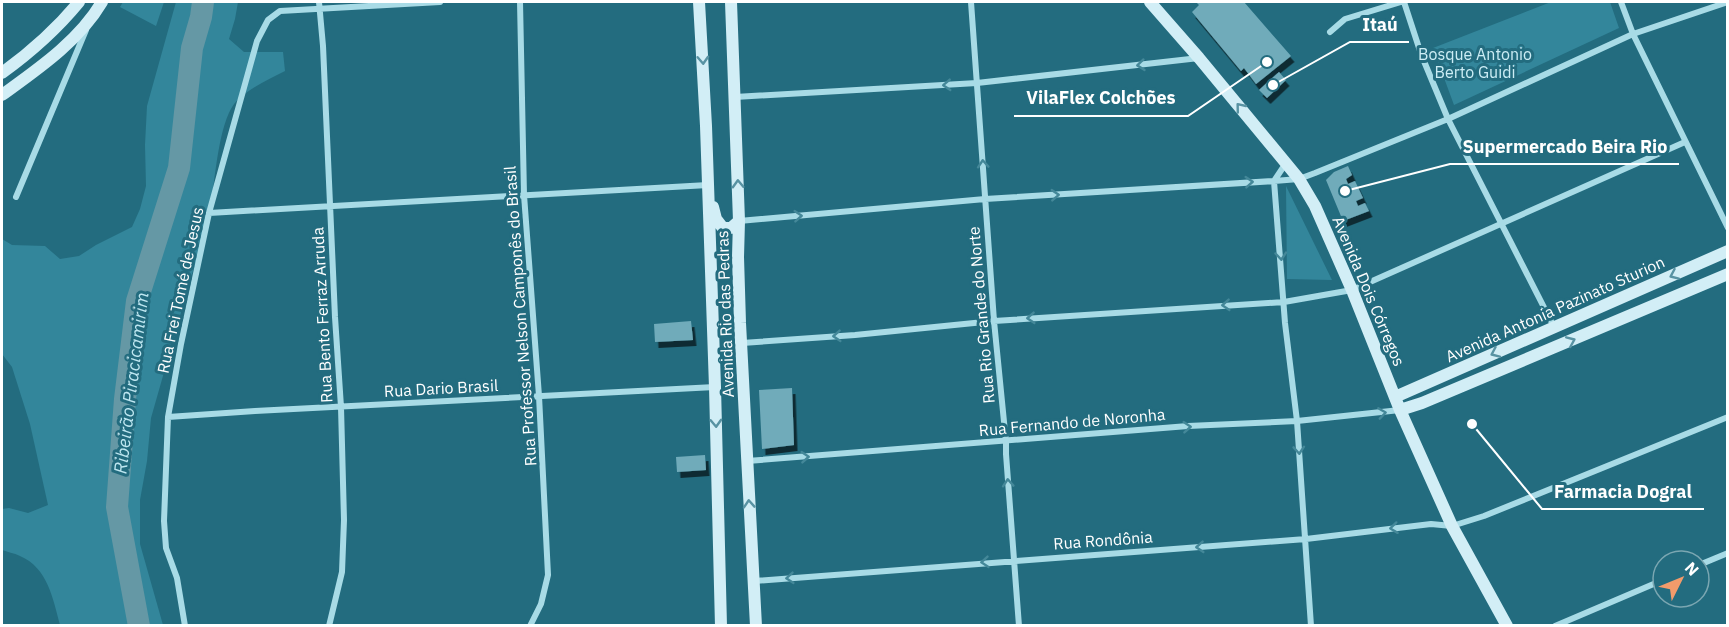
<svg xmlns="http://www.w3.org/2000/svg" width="1729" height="627" font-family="'IBM Plex Sans',sans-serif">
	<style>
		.green { fill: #33869b }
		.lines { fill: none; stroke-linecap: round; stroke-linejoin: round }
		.river { stroke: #6598a5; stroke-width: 22 }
		.building { fill: #70abba; filter: url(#shadow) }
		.street { stroke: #a8dbe6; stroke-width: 6 }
		.secondary { stroke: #d2eef6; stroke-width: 12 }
		.oneway { stroke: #5893a3 }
		.oneway2 { stroke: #489 }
		.labels { text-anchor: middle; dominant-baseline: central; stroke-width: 6; stroke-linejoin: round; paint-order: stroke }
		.park-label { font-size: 16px; fill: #ccedf5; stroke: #236c7f }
		.street-label { font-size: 16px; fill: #fff; stroke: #236c7f }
		.water-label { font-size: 18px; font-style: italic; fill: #bfe7f1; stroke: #236c7f }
		.leader { fill: none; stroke: #fff; stroke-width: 2 }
		.callout-dot { fill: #fff; stroke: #236c7f; stroke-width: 2 }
		.callout-label { font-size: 18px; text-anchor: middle; font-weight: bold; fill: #fff; stroke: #236c7f; stroke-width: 6; stroke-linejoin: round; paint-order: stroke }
	</style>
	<defs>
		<filter id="shadow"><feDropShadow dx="3.5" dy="6" stdDeviation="0" flood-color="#0009"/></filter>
	</defs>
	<rect width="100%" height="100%" fill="#236c7f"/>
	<path class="green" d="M123 2H164L156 26 120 7Z
		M176 2H238L235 19 229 39 244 52H283L285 71C268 80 246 89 234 104 219 124 215 178 211 204 208 225 200 247 195 267H194L151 418 147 461 140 500V544L163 625H60C53 599 48 568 20 556 14 553 7 552 2 550V509L9 508 28 513 48 505 30 424 12 367 2 354V239L12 245 45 246 60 259 79 256 96 245 132 227 140 209 146 186 145 145 147 106Z
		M1551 2H1610L1619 28 1454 105 1433 48Z
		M1286 186 1332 280 1287 279Z"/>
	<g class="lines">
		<path class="river" d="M139 626 117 507 125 399 137 301 179 168 192 48 201 17 203 2"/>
	</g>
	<path class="building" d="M1196 2H1244L1291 56 1256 84 1244 68 1241 71 1192 12 1199 5Z
		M1279 72 1286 80 1267 98 1259 90Z
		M1348 166 1352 175 1346 179 1348 184 1355 181 1363 198 1356 201 1358 206 1365 203 1369 211 1343 221 1326 180 1334 172Z
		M691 321 693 340 655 342 654 324Z
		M792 388 794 445 762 449 759 390Z
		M705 455 706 470 677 472 676 457Z"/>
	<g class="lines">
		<path class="street" d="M319 2 323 46 335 317 341 407 344 520 342 572 329 626
			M520 2 524 195 539 396 548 575 541 604 530 626
			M971 2 994 321 1006 442V454L1019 626
			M1404 2 1421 54 1448 119 1554 327
			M1621 2 1633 34 1728 228
			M1330 32 1345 19 1401 2
			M735 97 977 83 1199 58
			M16 197 86 30
			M209 213 708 185
			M739 221 985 199 1274 181 1286 163
			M742 343 855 335 994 321 1284 302 1352 290 1685 142
			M168 417 255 411 715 387
			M747 461 1188 426 1297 421 1400 410
			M1699 565 1728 553
			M754 581 1306 539 1431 524 1452 526 1484 516 1728 417
			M185 626 177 578 166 548 164 521 168 417 181 344 209 213 257 41 268 20 280 11 440 2
			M1311 626 1297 421 1285 323 1274 181 1299 179 1315 173 1448 119 1633 34 1728 2
			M1555 626 1663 580"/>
		<path class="secondary" d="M699 2 706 126 715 387 721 626
			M731 2 739 221 738 257 740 323 756 626
			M1150 2 1199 58 1299 179 1315 206 1352 290 1400 410 1452 526 1507 626
			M2 73C31 52 56 30 79 2
			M2 95C38 69 79 41 102 2
			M713 207 716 219 723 228H731L739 221
			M1395 397 1728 251
			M1400 410 1422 403 1728 274"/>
	</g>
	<defs><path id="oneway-chevron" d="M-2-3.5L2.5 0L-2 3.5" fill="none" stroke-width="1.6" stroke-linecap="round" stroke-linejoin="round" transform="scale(1.5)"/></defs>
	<g class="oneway">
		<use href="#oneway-chevron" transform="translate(703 60) rotate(87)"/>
		<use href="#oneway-chevron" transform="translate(1240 107) rotate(-129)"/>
		<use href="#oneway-chevron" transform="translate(738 184) rotate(-92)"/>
		<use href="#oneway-chevron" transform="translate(1674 275) rotate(156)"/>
		<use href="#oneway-chevron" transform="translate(1571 341) rotate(-23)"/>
		<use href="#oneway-chevron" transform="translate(1495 353) rotate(156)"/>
		<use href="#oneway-chevron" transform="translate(716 423) rotate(88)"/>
		<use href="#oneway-chevron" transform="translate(749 504) rotate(-94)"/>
	</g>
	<g class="oneway2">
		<use href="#oneway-chevron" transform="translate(1141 65) rotate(174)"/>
		<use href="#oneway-chevron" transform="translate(947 85) rotate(177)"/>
		<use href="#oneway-chevron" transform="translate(983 164) rotate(-94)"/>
		<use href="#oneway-chevron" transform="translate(1249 182) rotate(-4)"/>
		<use href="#oneway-chevron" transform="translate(1055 195) rotate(-3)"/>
		<use href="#oneway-chevron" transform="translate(798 216) rotate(-4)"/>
		<use href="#oneway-chevron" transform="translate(1281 256) rotate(85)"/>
		<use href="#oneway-chevron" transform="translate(1226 305) rotate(176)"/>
		<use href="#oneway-chevron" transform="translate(1031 318) rotate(176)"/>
		<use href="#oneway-chevron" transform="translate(837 336) rotate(176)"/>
		<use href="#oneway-chevron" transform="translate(1382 413) rotate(-8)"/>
		<use href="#oneway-chevron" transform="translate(1187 427) rotate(-4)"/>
		<use href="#oneway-chevron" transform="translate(1299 450) rotate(86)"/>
		<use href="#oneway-chevron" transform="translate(805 457) rotate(-4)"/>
		<use href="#oneway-chevron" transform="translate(1008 483) rotate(-94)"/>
		<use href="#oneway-chevron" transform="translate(1394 528) rotate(173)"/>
		<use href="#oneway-chevron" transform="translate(1200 547) rotate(176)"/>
		<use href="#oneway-chevron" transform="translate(985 562) rotate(175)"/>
		<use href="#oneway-chevron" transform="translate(790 578) rotate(175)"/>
	</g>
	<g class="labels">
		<g class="park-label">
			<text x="1475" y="54">Bosque Antonio<tspan x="1475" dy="18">Berto Guidi</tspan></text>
		</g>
		<g class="street-label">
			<text transform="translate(180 290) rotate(-78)">Rua Frei Tomé de Jesus</text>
			<text transform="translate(1369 291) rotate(67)">Avenida Dois Córregos</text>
			<text transform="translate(1555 309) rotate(-24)">Avenida Antonia Pazinato Sturion</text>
			<text transform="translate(725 314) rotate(-92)">Avenida Rio das Pedras</text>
			<text transform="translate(322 315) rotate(-93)">Rua Bento Ferraz Arruda</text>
			<text transform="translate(981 315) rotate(-95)">Rua Rio Grande do Norte</text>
			<text transform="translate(520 316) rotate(-94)">Rua Professor Nelson Camponês do Brasil</text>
			<text transform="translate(441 388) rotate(-3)">Rua Dario Brasil</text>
			<text transform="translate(1072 422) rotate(-5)">Rua Fernando de Noronha</text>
			<text transform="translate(1103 540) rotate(-4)">Rua Rondônia</text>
		</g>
		<g class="water-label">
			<text transform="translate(131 383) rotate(-83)">Ribeirão Piracicamirim</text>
		</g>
	</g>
	<path class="leader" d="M1273 85L1350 42H1409M1267 62L1188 116H1014M1345 191L1450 164H1679M1472 424L1542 509H1704"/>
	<g class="callout-dot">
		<circle cx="1273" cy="85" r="6"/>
		<circle cx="1267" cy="62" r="6"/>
		<circle cx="1345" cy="191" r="6"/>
		<circle cx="1472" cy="424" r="6"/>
	</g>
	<g class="callout-label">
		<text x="1380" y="31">Itaú</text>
		<text x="1101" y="104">VilaFlex Colchões</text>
		<text x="1565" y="153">Supermercado Beira Rio</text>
		<text x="1623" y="498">Farmacia Dogral</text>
	</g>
	<rect width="1729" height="627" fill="none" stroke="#ffffff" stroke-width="6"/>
	<g transform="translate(1681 579) rotate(47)"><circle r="28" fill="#236c7f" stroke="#7ba7b2" stroke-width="1.5"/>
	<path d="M0-4.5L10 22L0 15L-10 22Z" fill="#f29b6b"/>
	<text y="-9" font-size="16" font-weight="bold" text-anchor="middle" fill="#ffffff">N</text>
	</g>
</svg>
